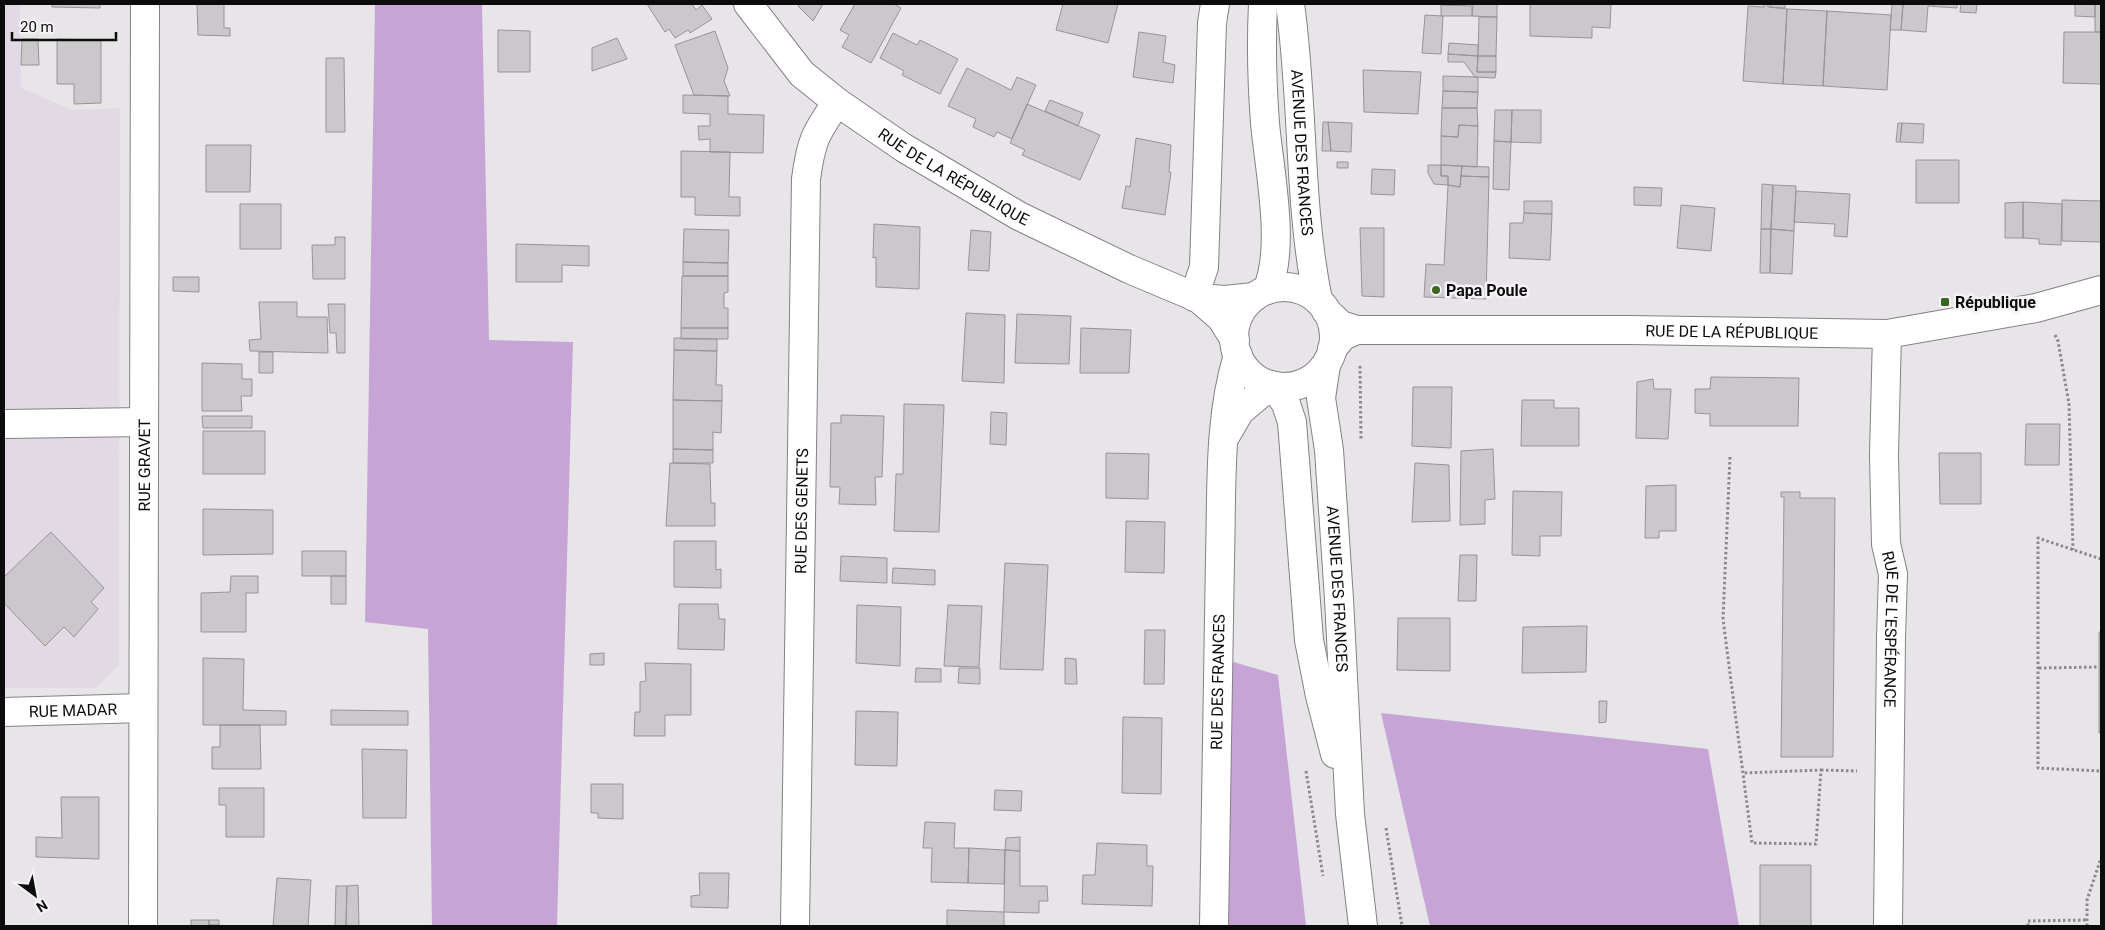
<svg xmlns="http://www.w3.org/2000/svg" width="2105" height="930" font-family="Roboto,sans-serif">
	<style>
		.built { fill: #e1dae5 }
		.forest { fill: #c7a4d6 }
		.building { fill: #cbc8cc; stroke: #979498 }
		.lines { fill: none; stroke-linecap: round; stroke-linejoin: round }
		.minor-casing { stroke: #848185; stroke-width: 30 }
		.major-casing { stroke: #848185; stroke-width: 30 }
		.path { stroke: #8a888b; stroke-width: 3; stroke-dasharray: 2.5 2.5; stroke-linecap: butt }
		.minor { stroke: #fff; stroke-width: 28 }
		.major { stroke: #fff; stroke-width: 28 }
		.poi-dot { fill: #3c6623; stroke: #f5f2f6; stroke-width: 2 }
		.labels { text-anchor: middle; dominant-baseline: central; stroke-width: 5; stroke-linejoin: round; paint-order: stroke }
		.street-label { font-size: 16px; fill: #0d0c0d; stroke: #f5f2f6 }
		.poi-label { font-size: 16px; font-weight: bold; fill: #0d0c0d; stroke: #f5f2f6; text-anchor: start }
	</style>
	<rect width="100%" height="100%" fill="#e8e5e9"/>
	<path class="built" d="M4 4H20L21 88 73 110 120 108 119 665 96 688H4Z"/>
	<path class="forest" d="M375 4H482L489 340 573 342 557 926H432L428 629 365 622Z
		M1230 661 1278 675 1306 926H1228Z
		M1381 713 1708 749 1739 926H1430Z"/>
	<path class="building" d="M52 4H100V8L52 7Z
		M197 4H224V28H230V36L198 35Z
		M647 4H692L696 10 702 5 712 19 690 33 688 30 675 38 669 29 665 32Z
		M800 4H823L813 21 798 6Z
		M855 4H894L901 8 871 63 842 47 849 35 840 30Z
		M1063 4H1118L1108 43 1056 30Z
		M1473 4H1497V17L1472 16Z
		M1530 4H1611L1610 28 1592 27V38L1530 36Z
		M1764 4H1768V7L1787 9 1783 84 1743 81 1748 6 1764 7Z
		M1770 4H1785V8L1770 7Z
		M1892 4H1903L1901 30H1890Z
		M1903 4H1957V8L1928 6 1926 32 1901 30Z
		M1961 4H1977L1976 13 1960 12Z
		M2075 4H2095V17L2075 16Z
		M2095 4H2101V32H2095Z
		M1441 5 1472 6V16H1441Z
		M1787 9 1827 11 1823 86 1783 84Z
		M1827 11 1891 15 1887 90 1823 86Z
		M1425 15 1443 16 1441 54 1422 53Z
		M1479 17H1497L1496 56H1478Z
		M498 30 530 31V72H498Z
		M715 31 728 68 724 81 730 96 694 95 675 45Z
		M1139 32 1166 36 1163 62 1175 65 1173 83 1133 77Z
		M2064 32H2101V84L2063 83Z
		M893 33 917 45 920 40 958 59 940 94 902 75 904 71 880 58Z
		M617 38 627 59 592 71V48Z
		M22 39H38L39 65H21Z
		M57 39 101 40V103L74 104V84H57Z
		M1449 43 1478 45V56L1448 54Z
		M1448 54 1478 56 1477 72H1496L1495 78 1475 77 1464 62H1448Z
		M1478 56H1496V72H1477Z
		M326 58H344L345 132H326Z
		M967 68 1011 90 1017 77 1036 85 1012 139 997 132 994 137 973 127 976 119 948 106Z
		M1363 70 1421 72 1418 114 1364 112Z
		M1443 76 1478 77V92L1443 91Z
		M1443 91 1478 92 1477 108H1442Z
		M683 95 728 96V114L764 115 763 153 710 152V139L699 140 698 126H710V114L683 113Z
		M1050 100 1083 113 1078 126 1045 111Z
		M1027 104 1100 135 1080 180 1022 155 1025 150 1010 143Z
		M1442 108H1477L1478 126 1459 125 1458 137 1441 136Z
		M1495 110H1512L1511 142 1494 141Z
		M1512 110H1541V143L1511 142Z
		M1323 122H1328L1331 151H1322Z
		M1328 122 1352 123 1351 152 1331 151Z
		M1898 123H1902L1900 142H1896Z
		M1902 123 1924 124 1923 143 1900 142Z
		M1459 125 1478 126 1477 167 1441 165V136L1458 137Z
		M1136 138 1171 145 1169 172H1171L1165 215 1122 208 1126 186 1130 187Z
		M1494 141 1511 142 1509 190 1493 189Z
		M206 145H251L250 192H206Z
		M681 151 730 152 729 197H740V216L695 215V197H681Z
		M1916 160H1959V203H1916Z
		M1337 162H1348V168H1337Z
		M1428 165H1441V176H1448V185L1434 184 1428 173Z
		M1441 165 1462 166 1460 187 1448 185V176H1441Z
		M1462 166 1489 167V177L1461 176Z
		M1372 169 1395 170 1394 195 1371 194Z
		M1461 176 1489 177 1486 299 1424 297 1426 264 1444 265 1448 185 1460 187Z
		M1762 184 1773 185 1771 229H1761Z
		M1773 185 1796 186 1794 231 1771 229Z
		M1634 187 1662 188 1661 206 1634 205Z
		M1796 191 1850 194 1847 237 1834 236 1835 224 1794 222Z
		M2062 200 2101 201V242L2062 241Z
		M1524 201H1552V214L1524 213Z
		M2023 202 2062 204 2061 245 2039 244V239L2023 238Z
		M2023 202V238H2005V203Z
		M240 204H281V249H240Z
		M1681 205 1715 208 1711 251 1677 248Z
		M1524 213 1552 214 1550 260 1509 258 1510 223H1523Z
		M874 224 920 227 919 289 876 287V257L873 258Z
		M1360 228H1384V297L1362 296Z
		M684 229 729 230 728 263 683 262Z
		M1761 229H1771L1770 273H1760Z
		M1771 229 1794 231 1792 274 1770 273Z
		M971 230 991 232 989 271 968 270Z
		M335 237H345V279H313L312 245H335Z
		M516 244 589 246V266L562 265V282H516Z
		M683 262 728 263V276H683Z
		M682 276H728V292L724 293V308H728V328H681Z
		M173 277H199V292L173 291Z
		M259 302H297V317H327L328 353 250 351 249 340 261 339Z
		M328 304H345V353H337L336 333H330Z
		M966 313 1005 315 1004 383 962 381Z
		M1017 314 1071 316 1069 364 1015 363Z
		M681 328H728V339H681Z
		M1081 328 1131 330 1129 373H1080Z
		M674 338 717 339V351L674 350Z
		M674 350 717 351 716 385H722V401L673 400Z
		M259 352H273V373H259Z
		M202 363 242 364V379H252V396H241L242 411H202Z
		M1711 377 1799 378 1798 426H1710V414L1695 413V389H1710Z
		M1653 379 1654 389H1671L1668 439 1636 438 1637 382Z
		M1413 387H1452L1451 448 1412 446Z
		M673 400 722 401 721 433 713 432V450L673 449Z
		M1522 400H1554V408H1579V446H1521Z
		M904 404 944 405 939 532 894 531 896 474H903Z
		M991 412 1007 413 1006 445 990 444Z
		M841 415 884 416 882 477H875L876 505 839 504 840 487H830L831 423H841Z
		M202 416H252V428H203Z
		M2026 424H2060L2059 465H2025Z
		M203 431H265V474H203Z
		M673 449 713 450V463H673Z
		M1493 449 1495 499 1485 500V524L1460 525 1461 451Z
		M1106 453 1149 454 1148 499 1106 498Z
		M1939 453H1981V504H1940Z
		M670 463 710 464 711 503H715V526H666Z
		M1415 463 1449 465 1450 521 1412 522Z
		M1676 485V531H1659V538H1645L1646 486Z
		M1513 491 1562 492 1561 536H1540V556L1512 555Z
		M1781 492H1800V498H1835L1833 757H1781L1784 497H1781Z
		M203 509 273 510V554L203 555Z
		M1126 521 1165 522 1164 573 1125 572Z
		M51 532 104 588 91 602 98 609 74 637 64 627 45 646 4 603V577Z
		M674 541H716V570L721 569V588L674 587Z
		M302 551H346V576H302Z
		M1460 555H1477L1476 601H1458Z
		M841 556 887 558V583L840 581Z
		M1005 563 1048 565 1043 670 1000 669Z
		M893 568 935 570V585L892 583Z
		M231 576H258V593H246V632H201V593L230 592Z
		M331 576H346V604H331Z
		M679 604H718L719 619H725L724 650 678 649Z
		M857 605 901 607 900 666 856 663Z
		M948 605 982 606 979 667 944 666Z
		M1398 618H1450V671L1397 670Z
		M1587 626 1586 672 1522 673 1523 627Z
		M1145 630H1165L1164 684H1144Z
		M2099 632H2101V733H2099Z
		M604 653V665H590V654Z
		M203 658 244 659 243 710 286 711V725H203Z
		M1065 658 1076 659 1077 684H1065Z
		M645 663 691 664V715H665V736H634L635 712H640V682L646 681Z
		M916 668 941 669V682H915Z
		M959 668H980V684L958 683Z
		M1599 701H1607L1606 722 1599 723Z
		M331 710 408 711V725H331Z
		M856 711 898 712 897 766 855 765Z
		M1123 717 1162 718 1161 794 1122 793Z
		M220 725H260L261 769H212V747H220Z
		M362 749 407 750 406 818H363Z
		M591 784H623V819L598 818V813H591Z
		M219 788H264V837H226V805H219Z
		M995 790 1022 791 1021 811 994 810Z
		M61 797H99V859L36 857V837L62 838Z
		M925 822 955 823 954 848H969L968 883 931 882 932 848H923Z
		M1020 837V851L1005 850 1006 838Z
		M1097 843 1147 845V866H1153L1152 906 1082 904 1083 875H1095Z
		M969 848 1005 850 1004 884 968 883Z
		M1005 850 1020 851V886H1047L1048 901H1039V913L1004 912Z
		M1760 865H1811V926H1760Z
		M699 873H729L728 908 691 907V896L700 895Z
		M277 878 311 880 308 926H273Z
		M358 885 359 926H346L347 886Z
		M336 886H347L346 926H335Z
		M947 910 1004 912V926H947Z
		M191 920H209V925L239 926H191Z
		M209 920H219V925H209Z"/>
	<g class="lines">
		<g class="minor-casing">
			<g id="minor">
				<path id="s1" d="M748 4 802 74 837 102 904 148 1019 216 1129 269 1198 298 1225 300 1254 297"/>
				<path d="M1194 297 1204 267 1212 23 1215 4"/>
				<path d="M1198 298 1221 318 1235 340"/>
				<path id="s2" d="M1326 311 1341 325 1357 330H1629L1887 334 2036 308 2101 290"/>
				<path id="s3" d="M1887 334 1884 455 1886 544 1893 574 1891 637 1888 926"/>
				<path d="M1332 349 1343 336 1357 330"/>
				<path d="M4 424 144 422"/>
				<path d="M1226 435 1240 411 1271 385"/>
				<path id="s4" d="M4 712 143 708"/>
				<path id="s5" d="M143 926 145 4"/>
				<path id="s6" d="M795 926 806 179C811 141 815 134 837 102"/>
				<path id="s7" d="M1214 926C1215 804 1217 681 1220 558 1222 491 1218 420 1238 355"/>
			</g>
		</g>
		<g class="major-casing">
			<g id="major">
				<path d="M1263 4C1261 43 1262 83 1265 123 1269 169 1286 247 1267 290"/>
				<path id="s8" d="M1290 4C1304 102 1298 203 1318 300"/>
				<circle cx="1284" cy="337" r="50"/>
				<path id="s9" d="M1326 365 1321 398 1329 450 1339 599 1350 814 1363 926"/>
				<path d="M1274 386 1286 404 1292 422 1309 640 1320 696 1335 754"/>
			</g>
		</g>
		<path class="path" d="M2055 335 2058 341 2069 404 2073 550
			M1360 366 1361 439
			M1730 457 1723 619 1752 843 1816 844 1821 770 1743 773
			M2101 559 2038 538V768L2101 771
			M2039 668 2099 667
			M1821 770 1857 771
			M1306 771 1323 876
			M1386 828 1402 926
			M2028 926V921L2087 920
			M2087 926V900L2101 858"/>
		<use href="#minor" class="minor"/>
		<use href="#major" class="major"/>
	</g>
	<g class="poi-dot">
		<circle cx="1436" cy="290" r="5"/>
		<rect x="1940" y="297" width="10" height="10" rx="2.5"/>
	</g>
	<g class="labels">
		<g class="street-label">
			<text stroke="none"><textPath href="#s8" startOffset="149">AVENUE DES FRANCES</textPath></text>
			<text stroke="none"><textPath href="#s1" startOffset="272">RUE DE LA RÉPUBLIQUE</textPath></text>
			<text stroke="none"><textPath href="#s2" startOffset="412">RUE DE LA RÉPUBLIQUE</textPath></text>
			<text stroke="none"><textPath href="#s5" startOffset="461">RUE GRAVET</textPath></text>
			<text stroke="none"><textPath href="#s6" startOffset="415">RUE DES GENETS</textPath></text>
			<text stroke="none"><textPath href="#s9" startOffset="225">AVENUE DES FRANCES</textPath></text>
			<text stroke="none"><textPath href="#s3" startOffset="296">RUE DE L'ESPÉRANCE</textPath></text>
			<text stroke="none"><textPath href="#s7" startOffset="244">RUE DES FRANCES</textPath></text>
			<text stroke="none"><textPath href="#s4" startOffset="69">RUE MADAR</textPath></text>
		</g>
		<g class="poi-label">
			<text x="1446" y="290">Papa Poule</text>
			<text x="1955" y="302">République</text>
		</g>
	</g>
	<rect width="2105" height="930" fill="none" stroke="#0d0c0d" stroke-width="10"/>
	<g transform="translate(35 895) rotate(148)" stroke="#f5f2f6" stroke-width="4" paint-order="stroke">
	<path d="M0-4L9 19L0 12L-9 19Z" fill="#0d0c0d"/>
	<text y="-8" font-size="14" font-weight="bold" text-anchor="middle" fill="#0d0c0d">N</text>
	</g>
	<path d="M12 32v8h104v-8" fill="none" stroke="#0d0c0d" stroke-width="2.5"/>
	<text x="20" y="32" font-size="15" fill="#0d0c0d" stroke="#f5f2f6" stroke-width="4" paint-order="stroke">20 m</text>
</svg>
